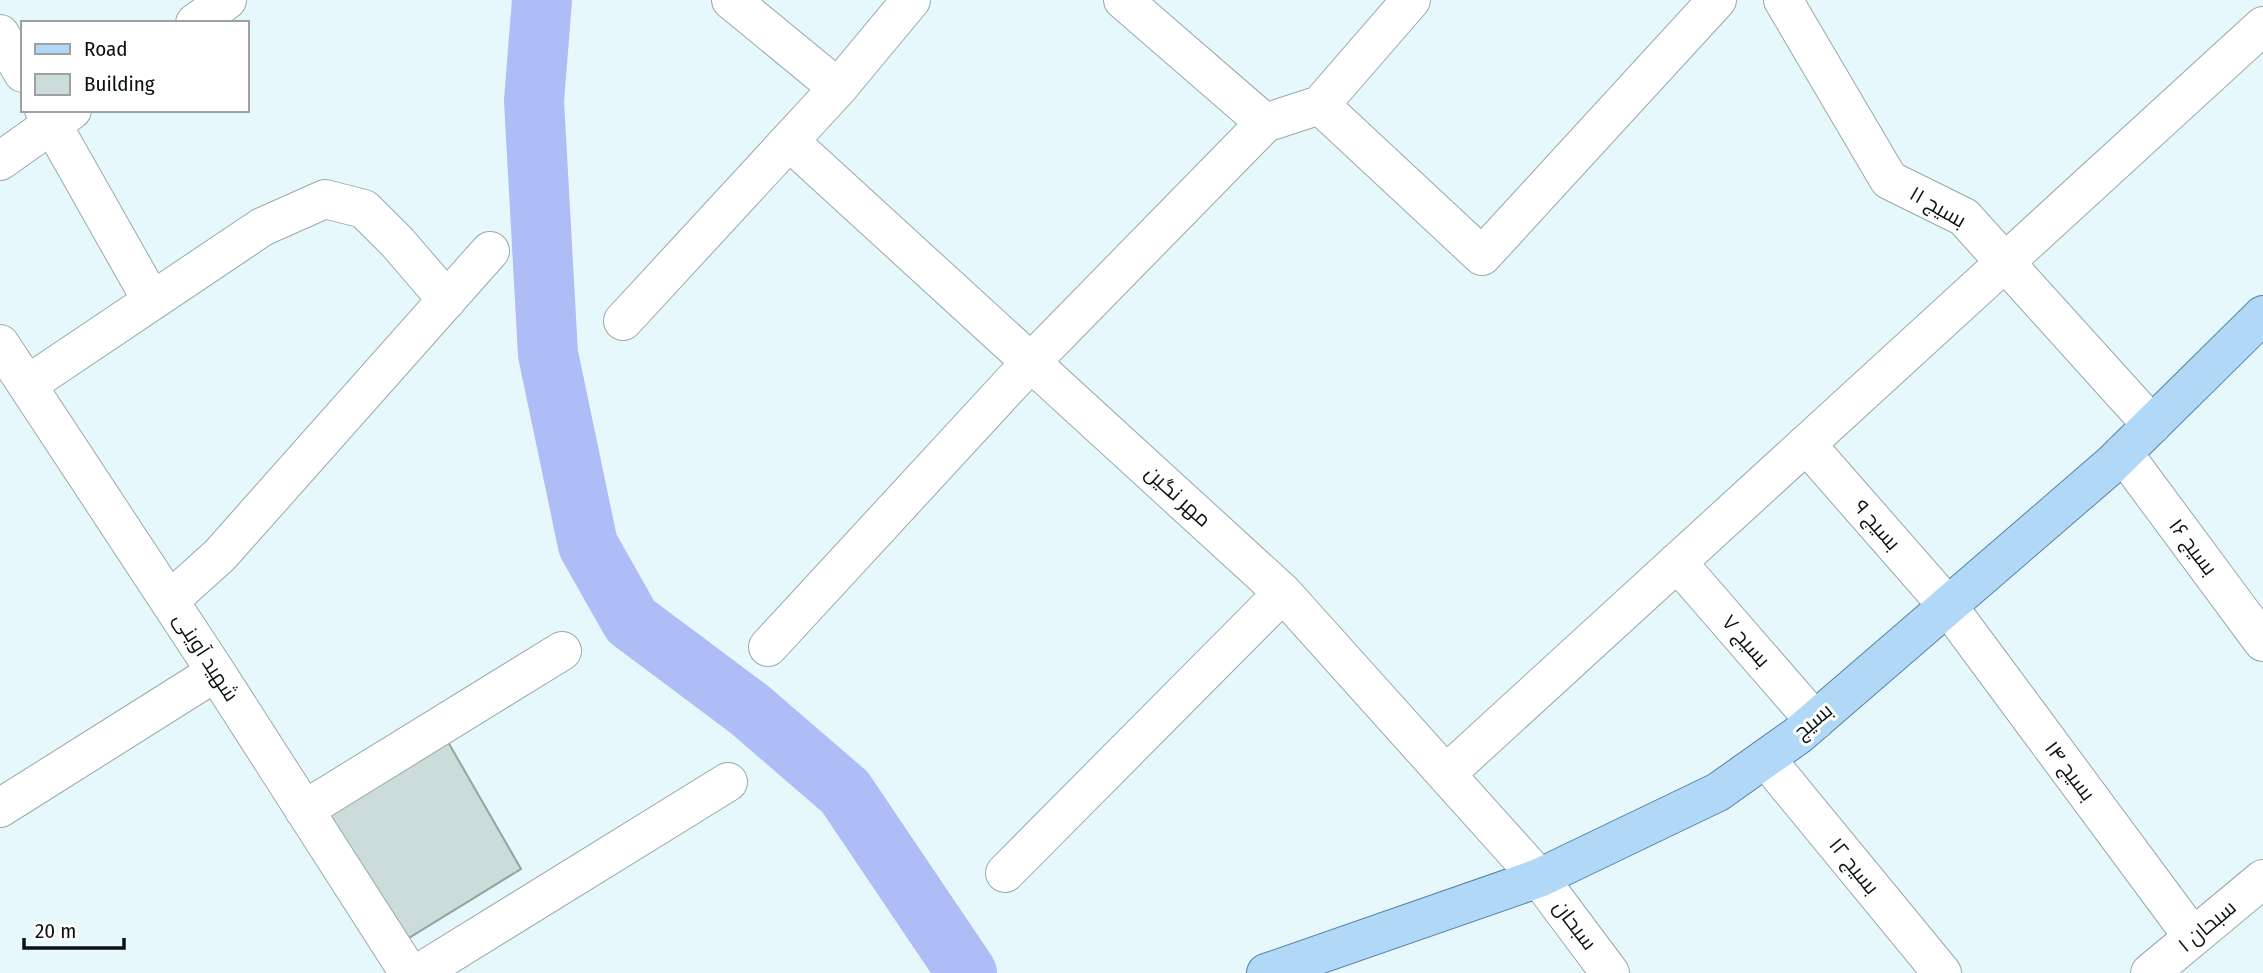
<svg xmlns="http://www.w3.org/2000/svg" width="2263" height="973" font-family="'Fira Sans Condensed',Cairo,sans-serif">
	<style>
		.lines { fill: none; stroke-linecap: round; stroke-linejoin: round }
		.river { stroke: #aebdf5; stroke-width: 60 }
		.building { fill: #cbdcd9; stroke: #93a4a1; stroke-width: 2 }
		.minor-casing { stroke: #98a9ac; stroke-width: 40 }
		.major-casing { stroke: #5582a4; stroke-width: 40 }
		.minor { stroke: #fff; stroke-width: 38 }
		.major { stroke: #b1d9f7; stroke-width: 38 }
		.labels { text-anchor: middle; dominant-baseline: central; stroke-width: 6; stroke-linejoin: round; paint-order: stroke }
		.street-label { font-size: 21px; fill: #0c1213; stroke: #fff }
	</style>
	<rect width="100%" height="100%" fill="#e6f8fc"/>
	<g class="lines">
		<path class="river" d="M542 0 534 101 548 354 588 545 631 621 750 710 845 792 967 973"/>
	</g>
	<path class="building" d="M444 735 521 869 399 944 320 813Z"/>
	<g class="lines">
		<g class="minor-casing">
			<path id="minor" d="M731 0 838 88
				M1123 0 1265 123
				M1783 0 1889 180 1964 217 2152 425
				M195 23 227 0
				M0 34 23 73
				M1320 105 1482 256 1717 0
				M44 110 152 301
				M789 141 1283 593 1539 878 1610 973
				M0 161 72 110
				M623 321 838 88 911 0
				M0 344 216 672 409 973
				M27 385 262 227 325 199 364 209 398 243 447 300
				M1806 444 1947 605 2193 937
				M2123 453 2263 642
				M1677 562 1815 721
				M169 601 220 555 490 251
				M768 647 1031 362 1265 123 1320 105 1411 0
				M1766 759 1942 973
				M1446 774 2263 26
				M0 808 216 672
				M304 810 562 651
				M1005 873 1283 593
				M419 973 728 782
				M2150 973 2263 879"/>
		</g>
		<g class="major-casing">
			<path id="major" d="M1266 973 1539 878 1718 792 1797 736 2112 464 2263 315"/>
		</g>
		<use href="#minor" class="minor"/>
		<use href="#major" class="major"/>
	</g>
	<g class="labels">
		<g class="street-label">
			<text transform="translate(1938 207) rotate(30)">بسیج ۱۱</text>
			<text transform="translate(1178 496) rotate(42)">مهر نگین</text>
			<text transform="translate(1877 525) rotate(49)">بسیج ۹</text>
			<text transform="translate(2193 547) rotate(53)">بسیج ۱۶</text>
			<text transform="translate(1746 641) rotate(49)">بسیج ۷</text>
			<text transform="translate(206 657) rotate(57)">شهید آوینی</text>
			<text transform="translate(1813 721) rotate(-40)">بسیج</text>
			<text transform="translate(2070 771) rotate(53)">بسیج ۱۴</text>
			<text transform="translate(1854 866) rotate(51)">بسیج ۱۲</text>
			<text transform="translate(1575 925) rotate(53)">سبحان</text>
			<text transform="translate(2207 926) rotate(-40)">سبحان ۱</text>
		</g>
	</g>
	<rect x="21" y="21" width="228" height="91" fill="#ffffff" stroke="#9ea0a1" stroke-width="2"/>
	<rect x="35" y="44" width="35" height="10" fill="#b1d9f7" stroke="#9ea0a1" stroke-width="2"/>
	<text x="84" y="56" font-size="21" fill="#0c1213">Road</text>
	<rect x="35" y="74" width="35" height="21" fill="#cbdcd9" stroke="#9ea0a1" stroke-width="2"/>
	<text x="84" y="91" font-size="21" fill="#0c1213">Building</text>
	<path d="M24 938v10h100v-10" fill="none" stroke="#0c1213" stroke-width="3.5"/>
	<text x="35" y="938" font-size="21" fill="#0c1213" stroke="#ffffff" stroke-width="5" paint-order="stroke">20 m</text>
</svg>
